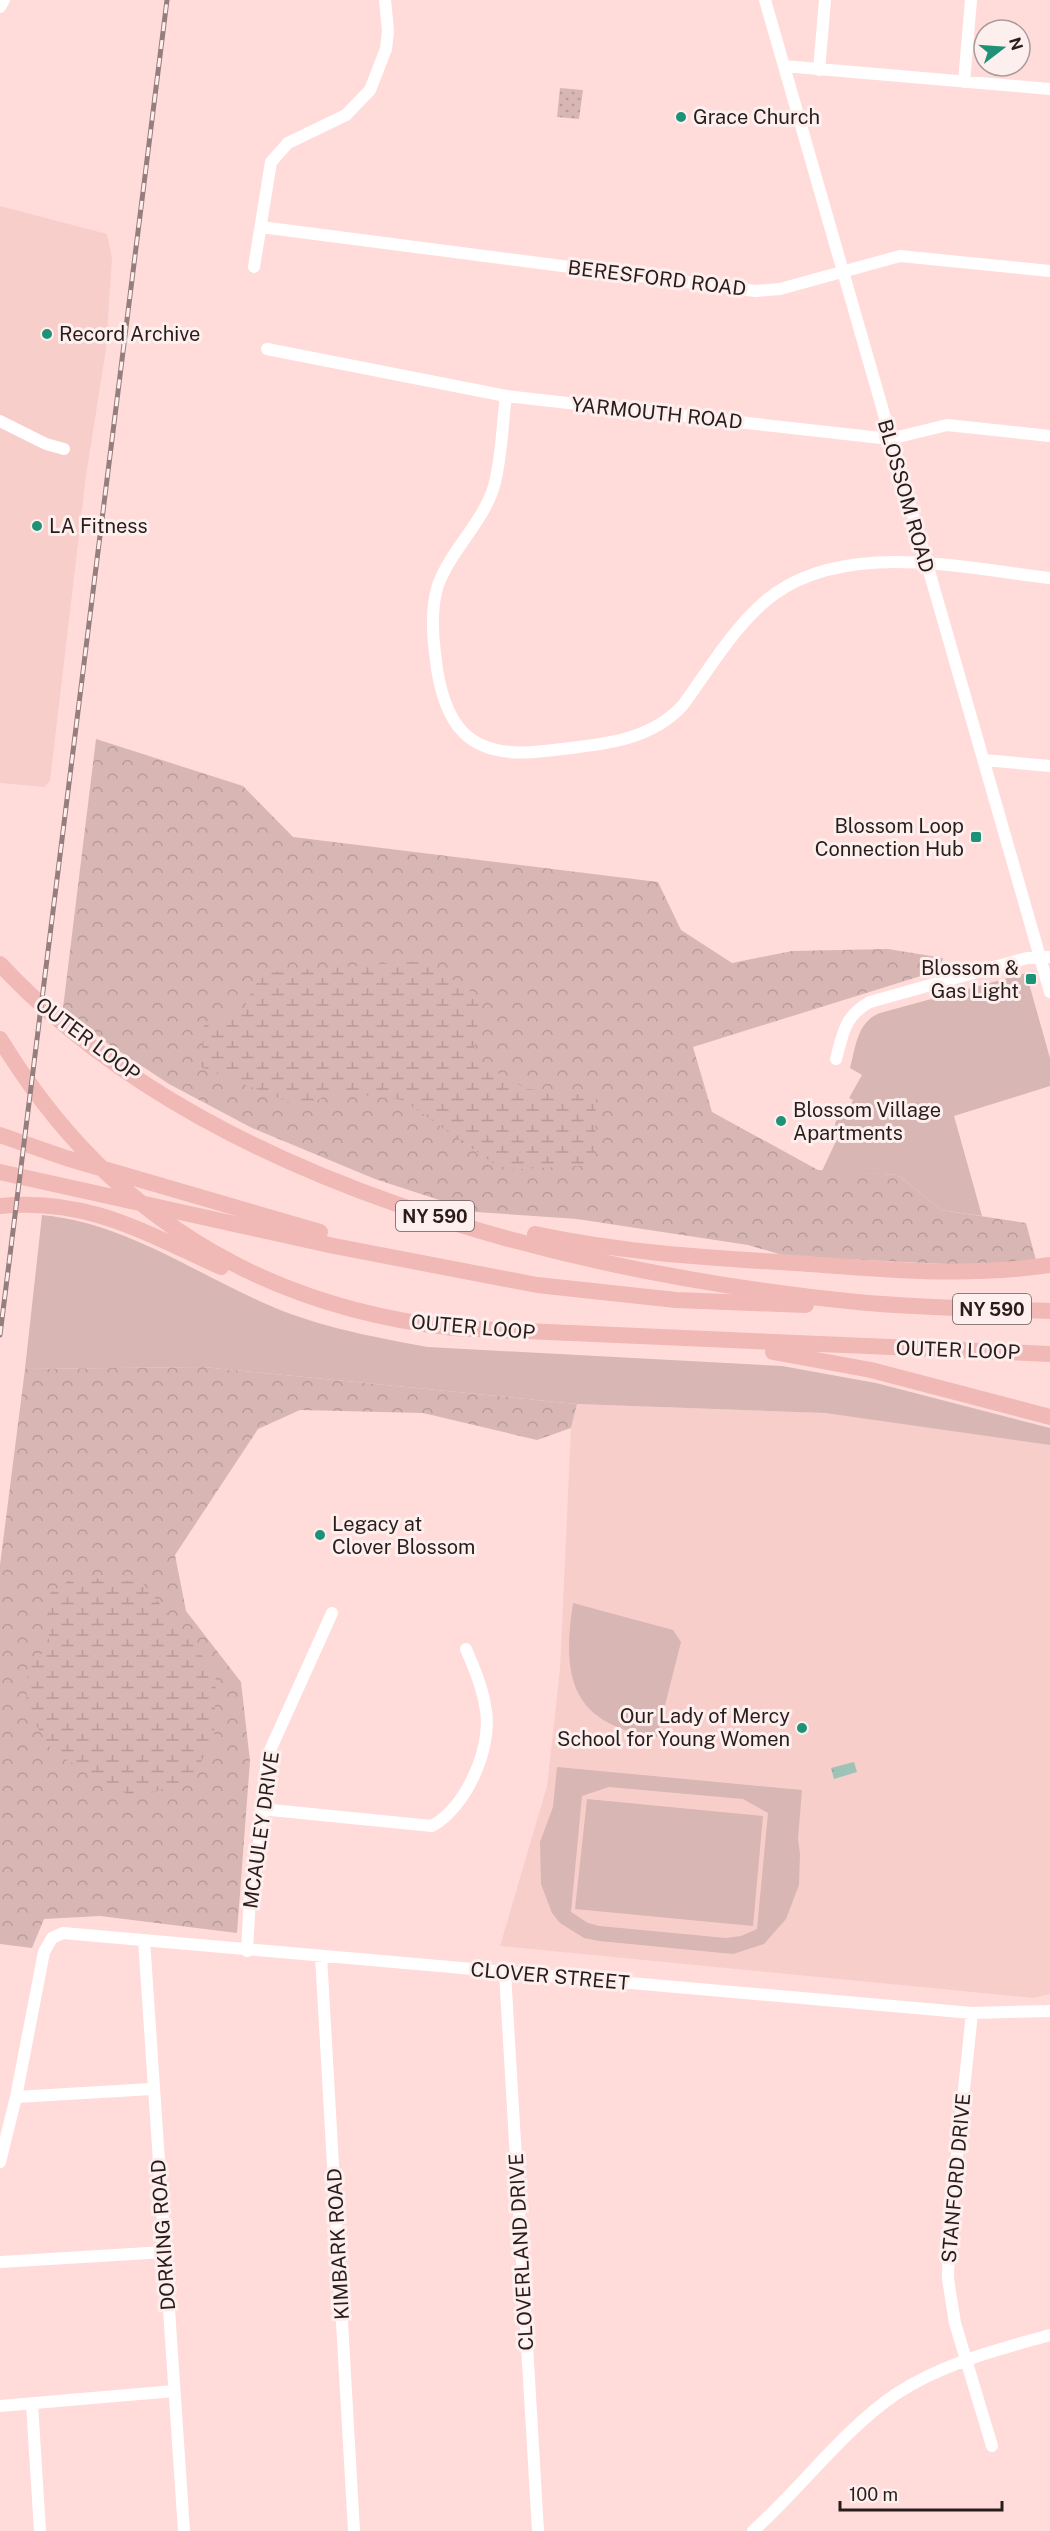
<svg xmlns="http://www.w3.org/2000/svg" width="1050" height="2531" font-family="'Public Sans',sans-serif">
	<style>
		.built { fill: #f8cecb }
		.green { fill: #d7b6b4; fill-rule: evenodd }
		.forest { fill: url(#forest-crowns) }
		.wetland { fill: url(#wetland-marsh) }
		.garden { fill: url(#garden-dots) }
		.water { fill: url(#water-ripples) }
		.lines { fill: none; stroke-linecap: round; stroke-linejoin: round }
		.minor { stroke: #fff; stroke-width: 12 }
		.highway { stroke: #f0b9b6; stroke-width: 16 }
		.rail-casing { stroke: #967e7d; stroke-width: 5 }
		.rail { stroke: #fdefee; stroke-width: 3; stroke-dasharray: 9; stroke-linecap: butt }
		.poi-dot { fill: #1d9276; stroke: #fdefee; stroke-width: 2 }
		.labels { text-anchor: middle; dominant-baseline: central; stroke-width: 6; stroke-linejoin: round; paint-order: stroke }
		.shield { fill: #fdefee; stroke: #695c5b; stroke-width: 1.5 }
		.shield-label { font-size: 18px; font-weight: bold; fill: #291d1c }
		.poi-label { font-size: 20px; fill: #291d1c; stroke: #fdefee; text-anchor: start }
		.street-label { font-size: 20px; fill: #291d1c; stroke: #fdefee }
	</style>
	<defs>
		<pattern id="forest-crowns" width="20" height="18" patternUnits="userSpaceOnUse" patternTransform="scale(1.5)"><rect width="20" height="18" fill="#d7b6b4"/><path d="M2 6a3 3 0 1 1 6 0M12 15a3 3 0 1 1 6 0" fill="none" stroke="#b99c9a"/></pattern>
		<pattern id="wetland-marsh" width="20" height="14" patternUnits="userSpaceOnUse" patternTransform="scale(1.5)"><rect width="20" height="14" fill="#d7b6b4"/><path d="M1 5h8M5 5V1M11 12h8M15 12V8" fill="none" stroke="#b99c9a"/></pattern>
		<pattern id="garden-dots" width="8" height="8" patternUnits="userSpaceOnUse" patternTransform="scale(1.5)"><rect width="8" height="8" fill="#d7b6b4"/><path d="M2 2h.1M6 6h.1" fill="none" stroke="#b99c9a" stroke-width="1.8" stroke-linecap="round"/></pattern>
		<pattern id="water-ripples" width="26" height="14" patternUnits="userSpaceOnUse" patternTransform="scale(1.5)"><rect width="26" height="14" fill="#9cc3b6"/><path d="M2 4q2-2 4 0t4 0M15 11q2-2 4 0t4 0" fill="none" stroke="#86a79c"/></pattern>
	</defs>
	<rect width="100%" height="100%" fill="#ffdcda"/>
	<path class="built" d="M0 206 107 234 112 258 106 349 86 476 50 781 44 787 0 783Z
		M577 1404 825 1413 1050 1445V1994L1034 1998 500 1946 547 1786 560 1669 571 1428Z"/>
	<path class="green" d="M1026 973 1050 1058V1086L954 1116 982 1216 941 1210 898 1175 822 1171 837 1139 835 1123 845 1106 849 1108 853 1100 849 1098 862 1075 850 1068C856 1046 857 1022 880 1013Z
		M42 1215C119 1222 184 1266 253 1298 308 1325 368 1336 428 1347L782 1366 876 1383 1050 1428V1445L825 1413 577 1404 203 1367 25 1369Z
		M573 1603 673 1630 681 1642 657 1737C573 1725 561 1680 573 1603Z
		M557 1767 802 1790 798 1839 800 1854 799 1885 786 1919 764 1944 733 1954 599 1941 584 1938 560 1923 552 1913 541 1884 540 1842 553 1807ZM609 1787 743 1799 768 1813 757 1929 741 1936 726 1938 599 1926 588 1923 571 1912 582 1796Z
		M587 1799 763 1816 753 1926 575 1909Z"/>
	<path class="forest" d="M96 739 243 786 293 837 658 882 681 930 732 963 792 951 888 949 943 958 940 970 693 1047 712 1112 818 1170 898 1175 941 1210 1026 1223 1036 1260 982 1266 786 1256 748 1245 577 1219 476 1212 375 1179 252 1128 169 1084 107 1043 63 1008Z
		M203 1367 577 1404 571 1428 537 1440 423 1413 300 1410 258 1429 175 1555 186 1611 241 1682 250 1761 237 1933 100 1916 44 1919 32 1948 0 1944V1565L25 1369Z"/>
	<path class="wetland" d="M424 961 481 998 473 1060 527 1089 596 1096 595 1165 503 1170 403 1100 334 1091 304 1108 201 1067 204 1023 243 1011 260 973Z
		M74 1577 142 1582 216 1673 214 1739 190 1781 134 1798 53 1752 26 1709 28 1659 49 1651V1594Z"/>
	<path class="garden" d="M560 88 583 90 579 119 557 117Z"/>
	<path class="water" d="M854 1762 857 1772 834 1779 831 1768Z"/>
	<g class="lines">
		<path class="minor" d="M765 0 1050 992
			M0 7 4 0
			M784 66 1050 89
			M819 70 825 0
			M964 82 971 0
			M261 227 755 291 780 289 900 256 1050 271
			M254 267 271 162 288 143 346 115 370 90 386 49 388 31 385 0
			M267 349 506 396 890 439 947 425 1050 436
			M506 396C502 425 502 457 494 486 484 521 451 550 438 585 431 607 432 630 435 653 442 724 467 761 544 751 593 745 648 744 683 705 708 671 730 633 762 604 836 537 961 568 1050 578
			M0 421 46 444 64 449
			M984 760 1050 766
			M836 1059C843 1033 845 1015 870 1002L1027 958 1050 957
			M261 1809 432 1826C466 1807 492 1749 486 1711 483 1689 475 1670 466 1649
			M144 1940 184 2531
			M247 1951 250 1896 257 1863 267 1757 332 1613
			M321 1956 354 2531
			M505 1973 538 2531
			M972 2013 949 2232 948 2279 955 2323 992 2446
			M16 2097 152 2089
			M0 2162 16 2097 44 1952 52 1938 63 1933 972 2013 1050 2011
			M0 2262 165 2252
			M32 2404 40 2531
			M0 2406 174 2391
			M753 2531C802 2487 842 2431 896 2394 943 2363 997 2350 1050 2335"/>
		<path class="highway" d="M0 964C204 1183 569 1273 857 1302 921 1308 986 1309 1050 1311
			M0 1039C104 1210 255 1306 454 1328L1050 1354
			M0 1135 66 1158 320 1232
			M0 1172 334 1246 537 1285 676 1300 806 1305
			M0 1206C87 1197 145 1233 221 1267
			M535 1234C629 1254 714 1258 810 1264 890 1270 970 1277 1050 1265
			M773 1352 871 1370 1050 1417"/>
		<g class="rail-casing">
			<path id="rail" d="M0 1335 167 0"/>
		</g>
		<use href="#rail" class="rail"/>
	</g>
	<g class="poi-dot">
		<circle cx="681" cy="117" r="6"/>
		<circle cx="47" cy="334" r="6"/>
		<circle cx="37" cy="526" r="6"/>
		<rect x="970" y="831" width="12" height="12" rx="3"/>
		<rect x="1025" y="973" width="12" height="12" rx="3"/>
		<circle cx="781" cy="1121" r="6"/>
		<circle cx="320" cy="1535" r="6"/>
		<circle cx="802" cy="1728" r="6"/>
	</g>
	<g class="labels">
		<g class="shield">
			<rect x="396" y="1201" width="78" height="30" rx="4.5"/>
			<rect x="953" y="1294" width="78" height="30" rx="4.5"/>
		</g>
		<g class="shield-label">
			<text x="435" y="1216">NY 590</text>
			<text x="992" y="1309">NY 590</text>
		</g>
		<g class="poi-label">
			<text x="693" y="117">Grace Church</text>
			<text x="59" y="334">Record Archive</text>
			<text x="49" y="526">LA Fitness</text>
			<text x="964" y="826" text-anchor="end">Blossom Loop<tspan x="964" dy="23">Connection Hub</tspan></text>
			<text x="1019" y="968" text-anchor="end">Blossom &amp;<tspan x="1019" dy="23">Gas Light</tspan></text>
			<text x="793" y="1110">Blossom Village<tspan x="793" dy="23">Apartments</tspan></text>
			<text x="332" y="1524">Legacy at<tspan x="332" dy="23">Clover Blossom</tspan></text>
			<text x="790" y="1716" text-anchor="end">Our Lady of Mercy<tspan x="790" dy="23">School for Young Women</tspan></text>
		</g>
		<g class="street-label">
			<text transform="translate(657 278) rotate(7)">BERESFORD ROAD</text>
			<text transform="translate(657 413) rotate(6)">YARMOUTH ROAD</text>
			<text transform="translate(906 496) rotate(74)">BLOSSOM ROAD</text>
			<text transform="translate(88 1039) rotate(37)">OUTER LOOP</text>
			<text transform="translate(473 1327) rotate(5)">OUTER LOOP</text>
			<text transform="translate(958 1350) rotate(2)">OUTER LOOP</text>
			<text transform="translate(261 1830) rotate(-82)">MCAULEY DRIVE</text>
			<text transform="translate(550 1976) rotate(5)">CLOVER STREET</text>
			<text transform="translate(956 2178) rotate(-85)">STANFORD DRIVE</text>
			<text transform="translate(163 2235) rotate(-94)">DORKING ROAD</text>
			<text transform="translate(338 2244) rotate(-93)">KIMBARK ROAD</text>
			<text transform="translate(521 2252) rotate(-93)">CLOVERLAND DRIVE</text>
		</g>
	</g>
	<g transform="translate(1002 48) rotate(73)"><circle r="28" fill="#fdefee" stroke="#a89b9a" stroke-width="1.5"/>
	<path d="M0-4.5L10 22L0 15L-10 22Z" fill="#1d9276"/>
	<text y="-9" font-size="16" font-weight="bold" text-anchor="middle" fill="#291d1c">N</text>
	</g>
	<path d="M840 2501v9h162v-9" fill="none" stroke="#291d1c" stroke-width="3"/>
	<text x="849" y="2501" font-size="18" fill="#291d1c" stroke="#fdefee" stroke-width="4.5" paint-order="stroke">100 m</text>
</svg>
